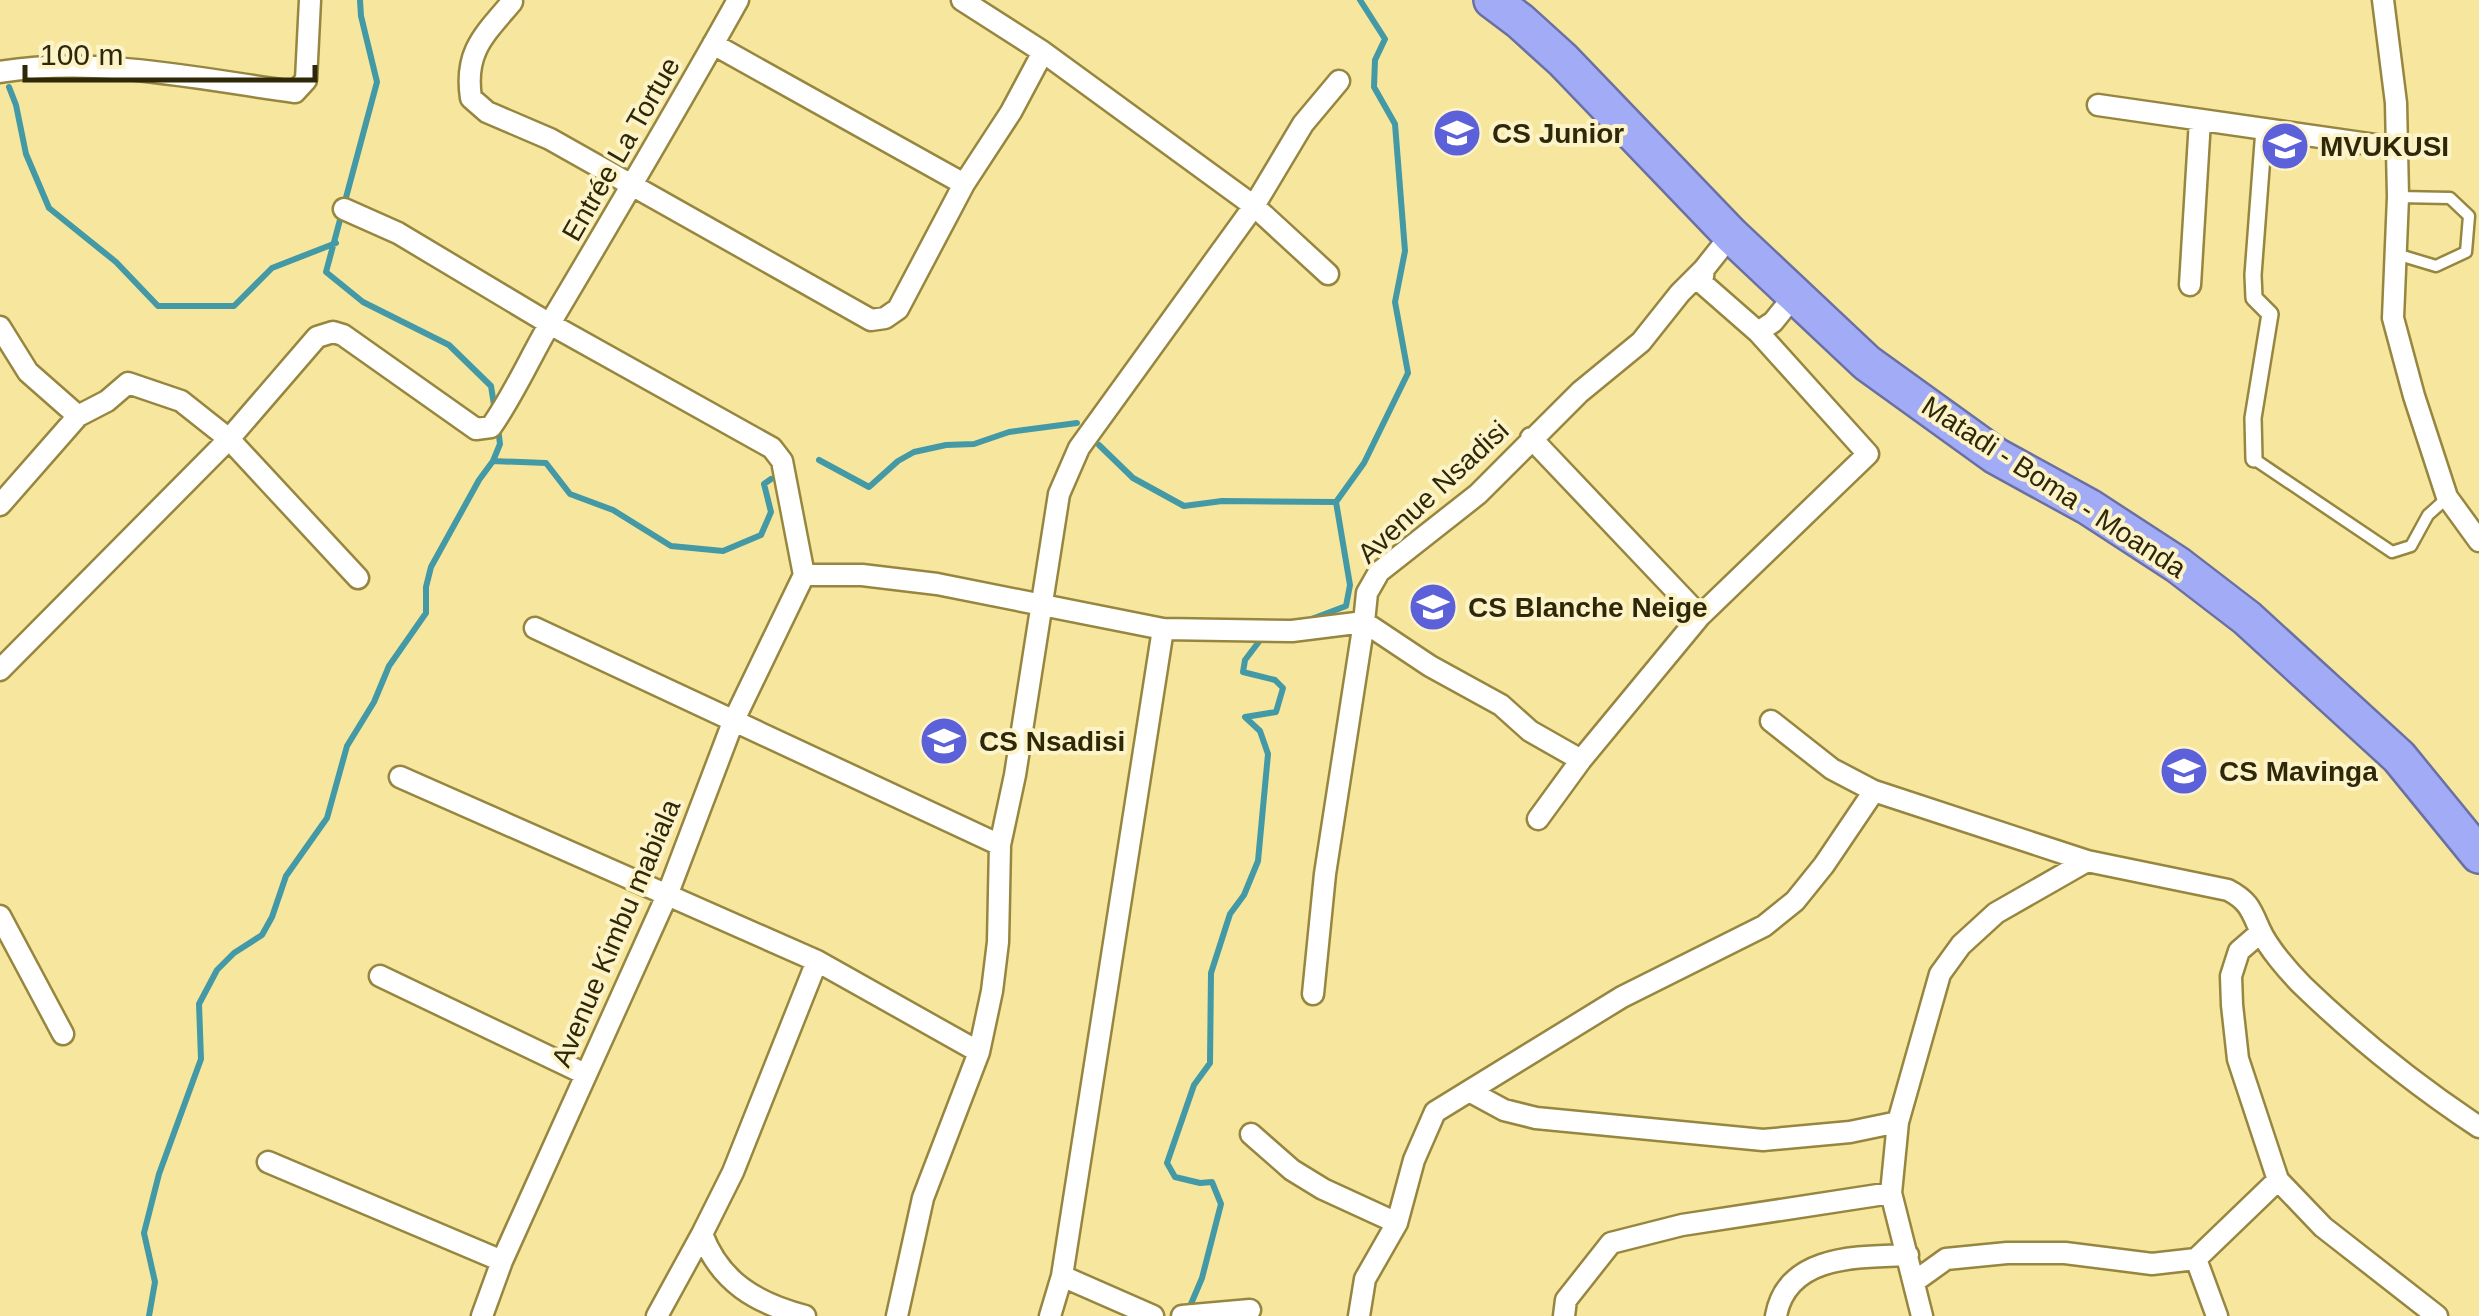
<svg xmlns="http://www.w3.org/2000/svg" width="2479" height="1316" font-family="Arial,sans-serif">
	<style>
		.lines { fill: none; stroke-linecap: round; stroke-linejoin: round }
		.stream { stroke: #4399a5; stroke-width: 6 }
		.service-casing { stroke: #96863f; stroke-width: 15 }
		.pedestrian-casing { stroke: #96863f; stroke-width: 20 }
		.minor-casing { stroke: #96863f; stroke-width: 25 }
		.trunk-casing { stroke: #6a70a1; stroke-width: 40 }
		.service { stroke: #fff; stroke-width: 10 }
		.pedestrian { stroke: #fff; stroke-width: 15 }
		.minor { stroke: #fff; stroke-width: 20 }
		.trunk { stroke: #a2acf6; stroke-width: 35 }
		.labels { text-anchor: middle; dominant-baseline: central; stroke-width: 8; stroke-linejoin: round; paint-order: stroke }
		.poi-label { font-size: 28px; font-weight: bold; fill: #2e2809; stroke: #fdf3c8; text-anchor: start }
		.street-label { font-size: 28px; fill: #2e2809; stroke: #fdf3c8 }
	</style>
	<rect width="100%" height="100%" fill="#f7e69d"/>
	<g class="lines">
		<path class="stream" d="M360 0 361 16 377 82 326 272 363 302 449 345 491 386 495 411
			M9 87 16 105 26 154 49 208 116 262 158 306H234L272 268 336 243
			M1099 445 1133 478 1184 506 1222 501 1336 502 1364 463 1408 373 1395 302 1405 251 1395 124 1374 87 1375 60 1385 39 1360 0
			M819 460 869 487 898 461 914 452 946 445 974 444 1009 432 1077 423
			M493 461 546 463 570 494 613 510 671 546 723 551 761 535 771 512 764 484 771 479
			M1309 620 1346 606 1350 585 1336 502
			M1188 1311 1202 1278 1221 1204 1212 1182 1200 1183 1175 1177 1167 1163 1194 1085 1210 1063 1211 973 1230 914 1244 895 1258 861 1268 754 1260 731 1245 717 1276 712 1283 688 1275 680 1243 672 1245 660 1261 639
			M149 1316 155 1282 144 1233 159 1174 201 1059 199 1004 217 970 234 953 262 935 272 917 286 876 327 818 347 746 374 702 389 666 426 613V587L431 567 479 480 493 461 500 444 498 428"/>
		<g class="service-casing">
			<path id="service" d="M2396 254 2436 266 2466 252 2469 216 2450 198 2398 197
				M2254 459 2392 552 2411 546 2428 515 2447 498"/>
		</g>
		<g class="pedestrian-casing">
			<path id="pedestrian" d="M2254 459 2253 418 2270 314 2254 298 2253 275 2264 129"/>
		</g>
		<g class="minor-casing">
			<path id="minor" d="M962 0 1043 52 1254 206 1328 274
				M2383 0 2396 103 2398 197 2393 318 2414 396 2447 497 2479 541
				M512 2C484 35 464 52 471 98L487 112 550 139 871 320 885 318 898 309 964 184 1011 112 1043 52
				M713 44 964 184
				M0 72C99 56 197 79 295 92L306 80 310 0
				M2098 105 2397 148
				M344 209 398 233 550 324 772 448 782 461 804 575
				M1704 269 1731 235
				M2190 285 2200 120
				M0 327 28 372 78 416 107 401 128 383 181 401 229 439 358 578
				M1531 438 1700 616
				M0 505 78 416
				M804 575H862L937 584 1163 629 1292 631 1364 622 1367 593 1379 572 1478 494 1580 392 1641 342 1680 293 1704 269 1702 283 1758 332 1773 322 1794 296
				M535 628 1000 845
				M0 670 229 439 317 337 333 332 343 335 476 429 491 427C515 393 531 355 552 320 615 214 678 108 738 0
				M1771 721 1832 769 1874 791 2087 861
				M400 777 817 961 979 1052
				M1538 819 1581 760 1700 616 1868 454 1758 332
				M0 916 63 1034
				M2261 932 2239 951 2231 976 2232 1005 2238 1059 2278 1180 2323 1227 2437 1316
				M380 976 585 1074
				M1313 994 1325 874 1364 622 1430 666 1501 705 1530 731 1581 760
				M1469 1091 1504 1110 1536 1118 1763 1140 1850 1132 1898 1122
				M1251 1134 1292 1170 1323 1189 1397 1223
				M268 1162 502 1261
				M2196 1259 2217 1316
				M1062 1276 1153 1316
				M1914 1282 1946 1259 2007 1253H2065L2152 1264 2196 1259 2278 1180
				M482 1316 502 1261 668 893 733 722 804 575
				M657 1316 702 1234
				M805 1316C756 1303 720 1282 702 1234L733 1172 817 961
				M897 1316 923 1198 979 1052 992 991 998 942 1000 845 1015 775 1059 494 1079 448 1254 206 1303 124 1339 81
				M1050 1316 1062 1276 1163 629
				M1182 1316 1250 1310
				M1359 1316 1365 1279 1397 1223 1414 1160 1435 1112 1622 997 1764 926 1795 901 1824 865 1874 791
				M1564 1316 1566 1300 1611 1243 1682 1225 1891 1193
				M1776 1316C1787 1254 1859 1257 1908 1255
				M1922 1316 1891 1193 1898 1122 1940 974 1961 945 1996 913 2087 861 2228 890C2249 901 2251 910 2260 930 2268 948 2289 972 2303 986 2357 1038 2417 1086 2479 1127"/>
		</g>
		<g class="trunk-casing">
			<path id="trunk" d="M1492 0 1520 21 1563 60 1731 235 1867 363 1996 456 2089 507 2178 565 2247 618 2399 757 2479 855"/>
		</g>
		<use href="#service" class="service"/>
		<use href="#pedestrian" class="pedestrian"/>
		<use href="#minor" class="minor"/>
		<use href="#trunk" class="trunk"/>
	</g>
	<defs>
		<g id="school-disc" transform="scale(2.5)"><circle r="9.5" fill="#5c61d9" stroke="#fdf3c8"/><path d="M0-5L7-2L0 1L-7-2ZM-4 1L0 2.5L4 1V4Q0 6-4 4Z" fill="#fff"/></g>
	</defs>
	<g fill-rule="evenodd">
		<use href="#school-disc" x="1457" y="133"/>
		<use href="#school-disc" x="2285" y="146"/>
		<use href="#school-disc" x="1433" y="607"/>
		<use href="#school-disc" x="944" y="741"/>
		<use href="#school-disc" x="2184" y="771"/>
	</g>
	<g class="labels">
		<g class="poi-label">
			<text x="1492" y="133">CS Junior</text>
			<text x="2320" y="146">MVUKUSI</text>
			<text x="1468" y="607">CS Blanche Neige</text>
			<text x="979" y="741">CS Nsadisi</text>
			<text x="2219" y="771">CS Mavinga</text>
		</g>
		<g class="street-label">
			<text transform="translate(621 149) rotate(-60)">Entrée La Tortue</text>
			<text transform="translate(2054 487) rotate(33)">Matadi - Boma - Moanda</text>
			<text transform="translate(1433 492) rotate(-43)">Avenue Nsadisi</text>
			<text transform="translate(616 933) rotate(-67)">Avenue Kimbu mabiala</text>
		</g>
	</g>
	<path d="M25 65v15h290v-15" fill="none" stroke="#2e2809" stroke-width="5"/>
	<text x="40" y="65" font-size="30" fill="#2e2809" stroke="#fdf3c8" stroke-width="8" paint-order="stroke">100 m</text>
</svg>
